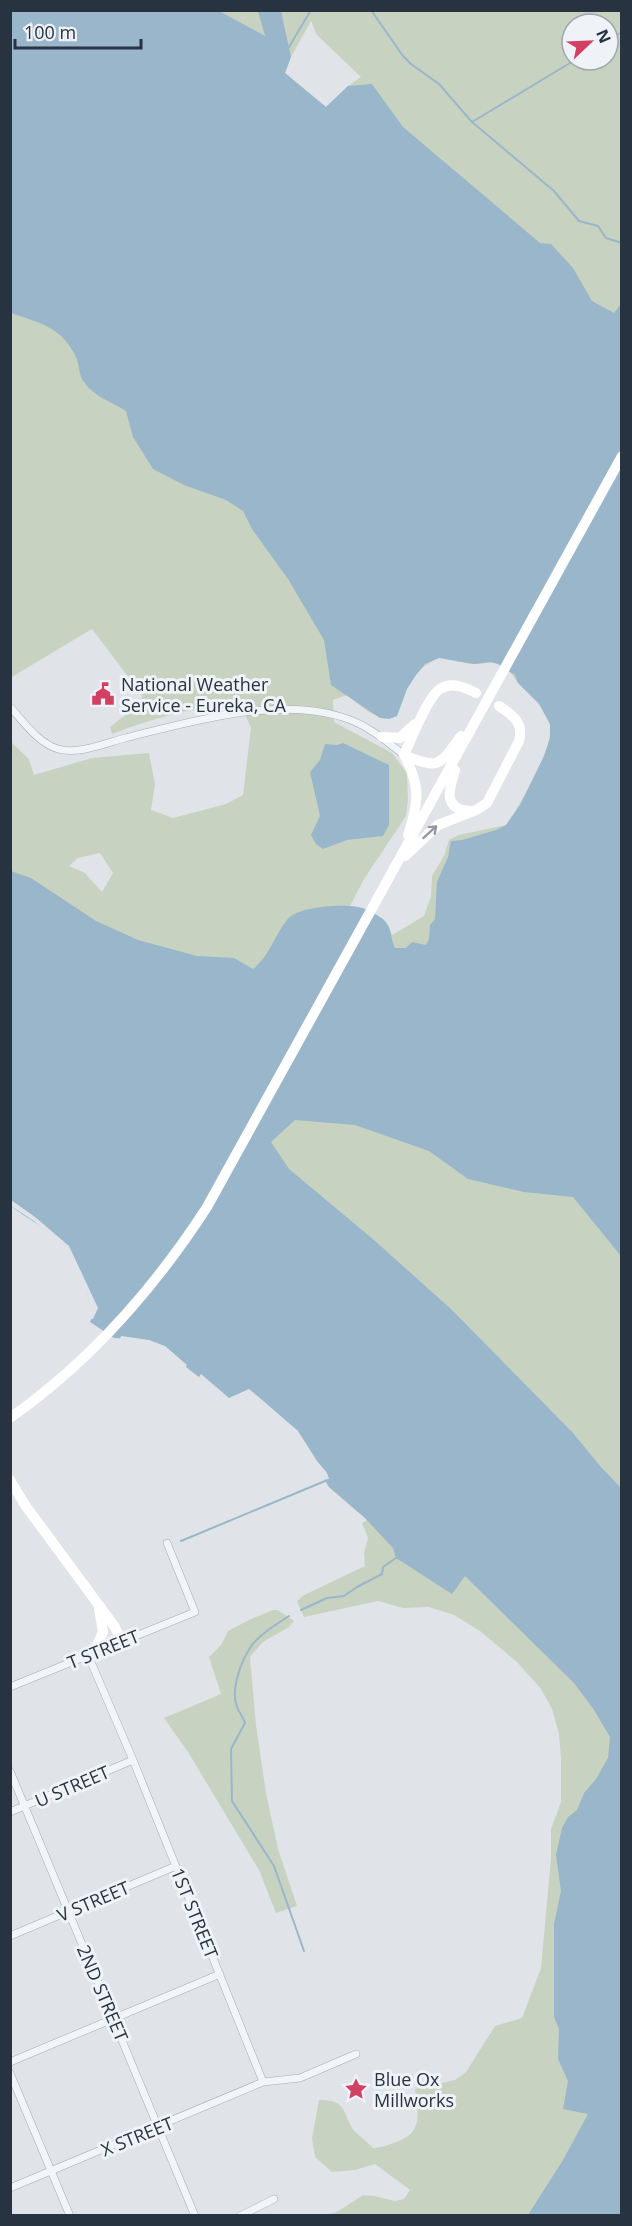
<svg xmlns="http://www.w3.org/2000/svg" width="632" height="2226" font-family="'Open Sans',sans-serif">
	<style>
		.green { fill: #c7d3c0; fill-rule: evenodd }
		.water { fill: #99b6ca }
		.pier { fill: #e0e4e9 }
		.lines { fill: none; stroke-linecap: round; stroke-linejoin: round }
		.stream { stroke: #99b6ca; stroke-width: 2 }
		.street-casing { stroke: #a5abb3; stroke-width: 8 }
		.street { stroke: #f2f5f7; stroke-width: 7 }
		.secondary { stroke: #fff; stroke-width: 10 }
		.oneway { stroke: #9499a0 }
		.labels { text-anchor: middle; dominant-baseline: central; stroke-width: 6; stroke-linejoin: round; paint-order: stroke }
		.poi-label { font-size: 18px; fill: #283341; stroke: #eff3f7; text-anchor: start }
		.street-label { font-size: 18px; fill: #283341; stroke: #eff3f7 }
	</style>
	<rect width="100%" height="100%" fill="#e0e4e9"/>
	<path class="green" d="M187 11H263L278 41Z
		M267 11H621V351L336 121 278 77ZM311 21 317 35 361 77 348 86 326 107 285 73 291 57ZM572 24H608V60H572Z
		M11 232 621 749V1499L262 1159 269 978 11 972 12 850 10 848V741L29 759 34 775 92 758 149 753 155 784 151 810 173 818 226 804 243 795 251 728 240 703C195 707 153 718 112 734L110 727 141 703 142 695 92 629 12 677 11 676ZM439 658C451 659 464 664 475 664 483 664 490 661 498 664 512 671 512 676 520 685 532 697 547 708 550 725 554 749 520 805 506 825L459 835 449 840 444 856 432 876 431 896 424 916 392 935C386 916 367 908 350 906L364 879 406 816 408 800 407 773 392 753 334 722 333 700 347 695C362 707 378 723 397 716 405 689 412 670 439 658ZM100 853 113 873 102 892 85 873 69 866 78 858Z
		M136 1304 264 1392 385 1507 388 1513 461 1571H471L621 1693V2154L561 2215H324L337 2212 363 2195 375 2196 395 2201 404 2199 410 2190 375 2164 355 2170 332 2172 315 2157 312 2138 319 2100C345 2100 342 2109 352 2128 357 2135 367 2141 373 2148 381 2148 388 2145 396 2142 424 2133 418 2113 415 2089L455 2080 466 2072 495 2026 522 2018 541 1968 551 1858V1829L561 1802V1758L559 1734 552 1709 541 1689 517 1662 480 1631 454 1615 429 1607 403 1608 378 1601 304 1617 297 1601 304 1595 365 1566 364 1553 368 1538 362 1523 367 1520 329 1487 324 1480 328 1478 327 1473 317 1461 298 1431 249 1390 229 1398 201 1374 199 1377 186 1367 187 1365C174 1353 163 1343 146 1339 134 1336 123 1337 113 1330Z
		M273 1610H278L294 1621 289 1627 263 1642 250 1657 256 1725 266 1793 278 1849 297 1906 276 1913 259 1870 188 1752 164 1718 221 1694 209 1657 221 1645 228 1631 251 1619Z"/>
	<path class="water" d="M11 11H219L265 36 258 11H281L291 57 285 73 326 107 348 86 372 84 403 127 540 243 551 244 573 268 592 301 614 313 621 304V1256L573 1197 524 1192 468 1179 429 1151 355 1125 295 1120 271 1142 289 1169 374 1240 452 1310 573 1433 601 1467 621 1488V2215H528L563 2160 588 2114 563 2109 568 2081 558 2059 559 2029 554 2017V1924L561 1891 556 1855 562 1828 568 1817 577 1810 584 1793 596 1779 608 1758 610 1737 594 1710 574 1683 465 1576 452 1594 396 1558 393 1548 365 1518 329 1487 296 1432 246 1391 229 1400 165 1351 131 1339 114 1338 90 1322 94 1312C88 1295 74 1258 63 1245 48 1228 27 1219 11 1206V871L31 878 96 921 138 940 197 956 234 958 253 969C269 957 274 936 287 920 298 906 342 904 358 907 366 908 377 915 383 919 393 928 390 939 395 948H406L412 942 426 945 429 939 430 925 435 919 437 882 448 857 451 841 462 840 496 830 506 825 520 805 544 756 550 738V724L539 704 518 683 515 675 498 664 491 662 474 664 439 658 425 664 416 675 407 689 397 716 389 719 380 718 331 685 324 640 288 579 252 529 243 511 226 500 184 485 153 469 133 437 126 411C112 402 94 397 84 382 78 375 80 364 75 355 60 326 39 323 11 313Z
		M343 743 389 765V825L383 836 347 840 323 849 316 844 311 835 320 816 310 772 320 760 325 744 337 745Z"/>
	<path class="pier" d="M11 1200 35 1217 69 1246 98 1308 93 1319H90L92 1310 88 1296 67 1252 61 1244 34 1221 11 1206Z
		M121 1336 149 1340 165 1346 187 1365 185 1368 164 1352 147 1345 120 1339Z
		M201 1374 229 1398 249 1389 261 1399 298 1431 317 1461 327 1473 329 1479 321 1480 294 1434 248 1395 228 1403 199 1377Z"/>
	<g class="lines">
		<path class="stream" d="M371 10 403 56 411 64 439 84 472 122 554 191 579 221 598 226 606 238 622 243
			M608 40 622 32
			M289 47 311 10
			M472 122 575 60
			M181 1541 325 1481
			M301 1610 327 1598 344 1596 357 1587 382 1574 383 1567 396 1558
			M289 1616C277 1624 261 1633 252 1645 242 1659 230 1689 237 1707 239 1712 243 1717 245 1723L231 1749 232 1801 274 1866 304 1951"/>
		<g class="street-casing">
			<path id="street" d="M10 707C24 722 38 743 58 749 78 755 106 743 125 738 190 722 276 696 342 717 366 724 385 740 404 755
				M88 1655 133 1760 263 2082 300 2078 356 2054
				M10 1687 195 1612 167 1543
				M10 1771 195 2216
				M10 1812 133 1760
				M10 1936 176 1866
				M10 2062 220 1974
				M10 2073 70 2216
				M10 2188 263 2082
				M240 2216 274 2199"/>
		</g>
		<use href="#street" class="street"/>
		<path class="secondary" d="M382 737 400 738 415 724
			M404 755C421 787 419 801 408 835
			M404 755C411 740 428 696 440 689 452 681 466 688 476 693
			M404 755C440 770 439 766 461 736
			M455 770C449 789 442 810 471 811
			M405 856 438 825 476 810 487 803 519 741C524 723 513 715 499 706
			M10 1418C91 1361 154 1289 207 1207L622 456
			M10 1480 25 1505 115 1627 121 1641
			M94 1652 103 1632 99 1609"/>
	</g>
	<defs><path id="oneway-shaft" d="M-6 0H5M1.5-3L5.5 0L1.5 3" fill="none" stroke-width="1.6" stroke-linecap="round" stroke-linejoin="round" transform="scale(1.5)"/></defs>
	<use class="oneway" href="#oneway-shaft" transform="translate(430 832) rotate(-42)"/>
	<defs>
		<g id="civic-bare" transform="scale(1.8)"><path d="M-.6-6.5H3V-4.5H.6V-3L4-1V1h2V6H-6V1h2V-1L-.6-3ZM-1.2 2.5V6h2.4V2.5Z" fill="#d24164" stroke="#eff3f7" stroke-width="2.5" paint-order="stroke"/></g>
		<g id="sight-bare" transform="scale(1.8)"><path d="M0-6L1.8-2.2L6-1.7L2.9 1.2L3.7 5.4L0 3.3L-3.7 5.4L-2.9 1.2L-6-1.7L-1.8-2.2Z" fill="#d24164" stroke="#eff3f7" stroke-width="2.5" paint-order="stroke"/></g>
	</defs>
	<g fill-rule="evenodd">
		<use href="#civic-bare" x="103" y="694"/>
		<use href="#sight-bare" x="356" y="2089"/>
	</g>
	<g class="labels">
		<g class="poi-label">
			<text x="121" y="684">National Weather<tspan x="121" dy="21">Service - Eureka, CA</tspan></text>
			<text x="374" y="2079">Blue Ox<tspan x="374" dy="21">Millworks</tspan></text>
		</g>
		<g class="street-label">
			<text transform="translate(103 1649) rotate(-22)">T STREET</text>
			<text transform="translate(72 1786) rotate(-23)">U STREET</text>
			<text transform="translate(93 1901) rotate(-23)">V STREET</text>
			<text transform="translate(195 1913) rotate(68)">1ST STREET</text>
			<text transform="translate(103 1993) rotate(67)">2ND STREET</text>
			<text transform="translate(137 2136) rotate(-22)">X STREET</text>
		</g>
	</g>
	<rect width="632" height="2226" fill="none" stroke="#283341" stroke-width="24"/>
	<g transform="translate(590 42) rotate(67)"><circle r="28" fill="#eff3f7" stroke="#9fa6ae" stroke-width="1.5"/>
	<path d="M0-4.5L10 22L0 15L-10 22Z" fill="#d24164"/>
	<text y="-9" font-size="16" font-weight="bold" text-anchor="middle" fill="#283341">N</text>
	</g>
	<path d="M15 39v9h126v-9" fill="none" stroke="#283341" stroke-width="3"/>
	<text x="24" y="39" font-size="18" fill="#283341" stroke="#eff3f7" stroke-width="4.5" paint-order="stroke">100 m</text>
</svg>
